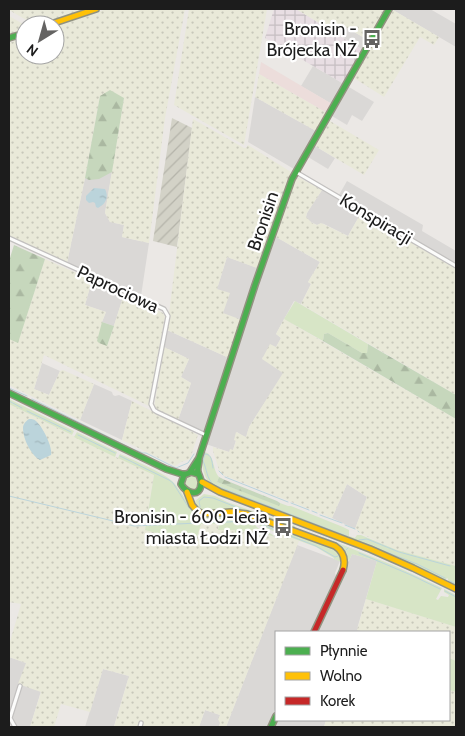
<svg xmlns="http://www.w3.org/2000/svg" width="465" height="736" font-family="Cabin,sans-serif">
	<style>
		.residential { fill: #dad8d6 }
		.commercial { fill: #ecdddb }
		.industrial { fill: url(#industrial-grid) }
		.construction { fill: url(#construction-furrows) }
		.farmland { fill: url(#farmland-dots) }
		.grass { fill: #d7e5c6 }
		.forest { fill: url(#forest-firs) }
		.water { fill: url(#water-ripples) }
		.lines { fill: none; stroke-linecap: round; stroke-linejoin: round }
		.stream { stroke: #bbd4db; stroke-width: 1 }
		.street-casing { stroke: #c2c0bf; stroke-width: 5.5 }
		.fast-casing { stroke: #91927f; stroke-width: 8 }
		.slow-casing { stroke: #91927f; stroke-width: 8 }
		.jam-casing { stroke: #91927f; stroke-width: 8 }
		.street { stroke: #fcfcfb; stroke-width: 3 }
		.fast { stroke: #4caf50; stroke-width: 5 }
		.slow { stroke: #ffc107; stroke-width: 5 }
		.jam { stroke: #c62828; stroke-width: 5 }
		.labels { text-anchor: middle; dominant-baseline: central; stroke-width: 4.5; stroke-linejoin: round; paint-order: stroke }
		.poi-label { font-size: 18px; fill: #1c1c1c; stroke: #fff; text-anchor: end }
		.street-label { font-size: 18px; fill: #1c1c1c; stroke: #fff }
	</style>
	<defs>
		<pattern id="industrial-grid" width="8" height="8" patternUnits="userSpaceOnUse" patternTransform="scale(1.25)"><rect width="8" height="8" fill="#e8dee3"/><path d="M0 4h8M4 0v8" fill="none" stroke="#c6bec2"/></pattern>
		<pattern id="construction-furrows" width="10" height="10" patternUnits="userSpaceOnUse" patternTransform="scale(1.25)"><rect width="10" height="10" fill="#d3d2c7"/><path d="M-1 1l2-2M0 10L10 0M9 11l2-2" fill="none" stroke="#b5b4aa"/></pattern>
		<pattern id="farmland-dots" width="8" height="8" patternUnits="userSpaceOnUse" patternTransform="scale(1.25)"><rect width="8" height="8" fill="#e9e9d9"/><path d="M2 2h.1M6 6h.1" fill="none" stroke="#c7c7ba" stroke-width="1.8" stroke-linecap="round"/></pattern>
		<pattern id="forest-firs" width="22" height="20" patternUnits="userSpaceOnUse" patternTransform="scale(1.25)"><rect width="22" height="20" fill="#c6d7bc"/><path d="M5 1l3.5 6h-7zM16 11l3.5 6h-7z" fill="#aab8a1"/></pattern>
		<pattern id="water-ripples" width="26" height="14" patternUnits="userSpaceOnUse" patternTransform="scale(1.25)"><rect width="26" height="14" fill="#bbd4db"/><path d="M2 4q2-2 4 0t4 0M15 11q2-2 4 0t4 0" fill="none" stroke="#a0b5bb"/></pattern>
	</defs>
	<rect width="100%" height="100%" fill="#ebe8e5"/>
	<path class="residential" d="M394 9H430L456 24V47L393 10Z
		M342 25 368 40 363 50 336 33Z
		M313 66 344 84 332 104 301 86Z
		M349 87 374 102 362 121 352 115 347 125 332 116Z
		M255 97 316 131 294 169 248 142Z
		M315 146 335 158 328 169 308 157Z
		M112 172 105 213 110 222 124 225 122 237 149 243 141 296 100 277 67 263 85 178Z
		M347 181 423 225 422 231 456 251V260L454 263 339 195Z
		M322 190 361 213 348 236 322 223 317 225 309 221 306 217 307 213 311 206Z
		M276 237 320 262 308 282 311 284 301 304 294 301 276 334 281 338 276 347 262 358 284 373 249 427 246 438 237 432 236 440 233 450 229 452 206 444 209 434 178 420 191 383 181 377 189 359 164 347 167 330 229 358 223 313 217 289 227 257 264 270Z
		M92 280 124 294 114 326 102 322 106 312 85 305Z
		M42 363 60 371 49 395 34 389Z
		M94 384 112 392 113 395 115 396 119 395 132 401 122 440 80 420Z
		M347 484 367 497 355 529 332 518Z
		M297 545 340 561 335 573 336 576 311 632H276V707L267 727H226Z
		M352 554 377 561 357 629 365 632H317Z
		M9 657 26 663 41 691 30 727H9Z
		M103 669 129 676 114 726 118 727H85Z
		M205 710 220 715V723L219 727H199Z
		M278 720H326L324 727H275Z"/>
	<path class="commercial" d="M261 62 332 104 327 113 259 74Z"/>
	<path class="industrial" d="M274 9H296L363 50 344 84 265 38Z"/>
	<path class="construction" d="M172 118 192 128 177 247 153 241Z"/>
	<path class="farmland" d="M9 9H89L41 25H35L9 10Z
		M106 9H185L165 118 149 243 122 237 124 225 110 222 105 213 124 98 100 96 85 178 67 263 9 236V43L25 37V55H55V27Z
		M189 9H267L244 145 174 105Z
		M296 9H386L368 40 342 25 336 33Z
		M393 10 439 37 434 45 420 37 384 97 354 78Z
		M9 16 25 25V29L9 35Z
		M259 74 327 113 316 131 255 97Z
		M193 119 244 148H246L248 145 291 172 257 268 227 257 217 289 230 293 223 313 242 320 229 358 167 330Z
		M330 121 379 150 364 175 315 146Z
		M300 178 322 190 307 213 306 217 312 223 317 225 321 223 348 236 361 213 456 269V395L301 304 311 284 308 282 320 262 276 237 295 181 296 179Z
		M45 259 92 280 85 305 106 312 102 322 108 344 124 294 163 313 165 316 149 406 44 355 34 389 49 395 60 371 63 370 94 384 80 420 9 385V339L18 342Z
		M284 319 456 419V566L397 550 357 532 358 530 355 529 367 497 347 484 332 518 223 475 219 470 213 451V447L229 452 230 449 233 450 236 441 234 440 236 432 246 437 249 427 283 373 262 359 270 344 276 347 281 338 276 334Z
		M164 347 189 359 181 377 191 383 178 420 157 410 154 407Z
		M132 401 198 435 190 459 181 462 175 466 122 440Z
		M9 404 118 458 154 474 145 529 195 542 200 524H219L218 530H235L234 536 247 530H252L277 538 275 532 299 541 226 727H219L220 723 218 719 220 715 205 710 199 727H114L129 676 103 669 90 712 61 704 54 727H30L41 692 18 684 26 663 9 657V645L21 604 9 602Z
		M366 599 456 627V661L449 658V632H365L357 630Z
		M449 690 456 692V727H324L326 720H449Z"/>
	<path class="grass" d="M295 301 368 344 367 353H362L328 333 324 334 323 341 284 319Z
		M9 399 74 431 72 435 9 404Z
		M77 432 117 452 115 457 74 437Z
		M205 452C215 455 212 469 219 477L217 482 279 505 280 503 288 506H291L343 527 349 530V536L355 538 357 535H361L397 550 456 566V587L448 582V579L447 578 445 581C392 555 338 534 283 513V512L274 508 273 509 213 486C204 480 200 463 203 453Z
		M120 454C133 460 167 474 174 483 183 493 187 505 197 514L196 517 199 518 201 516C211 519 220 515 230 515 239 515 247 517 255 520V525C260 532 270 531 275 537L252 530H247L234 536 235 530H218L219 524H201L195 543 145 530 154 475 118 458Z
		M190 474 195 475V477H197L199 484C197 489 193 490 188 489V487H185L184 483 186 477Z
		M204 494 215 496 227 502 295 526V528L251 513 205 512 198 508 195 501Z
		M245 505 373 553 411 569 443 586 402 567 364 551Z
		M260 521 333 549 340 555 341 562 334 559V558L316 547 260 526 259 524Z
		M323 537 395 566 442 588 436 599 438 600 441 596 448 597 449 595 444 592V589L456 595V627L366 599 377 561 352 554 349 561C346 556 345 551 341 547 335 542 327 542 322 538Z
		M449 658 456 661V692L449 690Z"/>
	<path class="forest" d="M110 90 124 98 112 172 99 179 89 180 85 178 100 96Z
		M14 245 45 259 18 343 9 339V261Z
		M102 322 114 326 107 346 99 343 97 341Z
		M328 333 362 353H367L368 344 456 395V419L323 341 324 334Z
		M219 477 225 480 277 501 280 503 279 506 217 482Z"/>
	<path class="water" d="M94 188 105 189C109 197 106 204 98 208L96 207 95 203 93 202 89 203 86 200V196Z
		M29 419C33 419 34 419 37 422 43 428 53 447 51 455L40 460C31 455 23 439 23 428 23 424 26 421 29 419Z"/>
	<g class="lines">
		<path class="stream" d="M9 388 27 396
			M32 399 133 449 143 453H146L176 468 188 463 194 454
			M9 401 22 408
			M27 411 71 432
			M78 435 115 453
			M205 453 203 461C207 469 206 478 214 485L347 536
			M205 454C212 454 212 462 213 468
			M120 456 169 480 173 483 189 508
			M219 471 223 475
			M225 477 288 502
			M9 496 134 526 198 523
			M291 503 309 510
			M200 507 199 501 204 497 213 498 241 509
			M312 511 317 513
			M320 515 342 523
			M201 522H229L248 520 253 521
			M260 524 316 546 335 557 338 556
			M345 525 355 529
			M358 531 359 532
			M359 540 367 539 399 552 450 566
			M364 543 417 564 445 578
			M346 550 348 548
			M359 553 411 575 440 589
			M455 567H456
			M450 581 456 584
			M445 591 456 597"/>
		<g class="street-casing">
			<path id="street" d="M296 172 456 266
				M9 238 164 309 168 316 151 404 154 410 157 412 206 435
				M15 727 10 718 20 686
				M140 727 141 723"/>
		</g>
		<g class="fast-casing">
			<path id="fast" d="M9 38 25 33
				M9 393 166 469 182 474H186
				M190 472 199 458 255 285 292 179 389 9
				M198 474 191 472 184 475 181 484C186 493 200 498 201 484 202 480 199 476 198 472 197 468 199 464 199 460
				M271 727 276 716"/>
		</g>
		<g class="slow-casing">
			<path id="slow" d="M48 25 96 9
				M202 482 220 492 370 549 413 568 456 589
				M187 492 192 505 197 511 203 514 231 512 247 514 335 546C344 552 346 560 343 570"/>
		</g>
		<g class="jam-casing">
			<path id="jam" d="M314 632 343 570"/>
		</g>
		<use href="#street" class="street"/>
		<use href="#fast" class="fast"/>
		<use href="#slow" class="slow"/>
		<use href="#jam" class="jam"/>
	</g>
	<defs>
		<g id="bus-bare" transform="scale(1.5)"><path d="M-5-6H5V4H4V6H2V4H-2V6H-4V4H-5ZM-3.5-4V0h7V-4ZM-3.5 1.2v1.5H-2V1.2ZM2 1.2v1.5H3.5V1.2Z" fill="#646362" stroke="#fff" stroke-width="2.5" paint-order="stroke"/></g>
	</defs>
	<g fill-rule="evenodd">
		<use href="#bus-bare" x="372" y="39"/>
		<use href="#bus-bare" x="283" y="527"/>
	</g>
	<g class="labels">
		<g class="poi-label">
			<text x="357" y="29">Bronisin -<tspan x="357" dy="21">Brójecka NŻ</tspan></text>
			<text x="268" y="517">Bronisin - 600-lecia<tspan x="268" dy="21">miasta Łodzi NŻ</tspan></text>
		</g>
		<g class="street-label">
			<text transform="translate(376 219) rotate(31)">Konspiracji</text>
			<text transform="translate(263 221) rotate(-71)">Bronisin</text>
			<text transform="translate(118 289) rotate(25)">Paprociowa</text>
		</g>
	</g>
	<rect width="465" height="736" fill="none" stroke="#1c1c1c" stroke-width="20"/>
	<rect x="275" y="631" width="175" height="90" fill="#ffffff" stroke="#a4a4a4"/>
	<rect x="285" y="647" width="25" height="8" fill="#4caf50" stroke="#a4a4a4"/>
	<text x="320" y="656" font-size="15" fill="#1c1c1c">Płynnie</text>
	<rect x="285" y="672" width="25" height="8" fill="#ffc107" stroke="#a4a4a4"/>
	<text x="320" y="681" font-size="15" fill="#1c1c1c">Wolno</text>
	<rect x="285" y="697" width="25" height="8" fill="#c62828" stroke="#a4a4a4"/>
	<text x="320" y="706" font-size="15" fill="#1c1c1c">Korek</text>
	<g transform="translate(40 40) rotate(217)"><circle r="24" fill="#ffffff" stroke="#a4a4a4"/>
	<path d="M0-4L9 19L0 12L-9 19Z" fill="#646362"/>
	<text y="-8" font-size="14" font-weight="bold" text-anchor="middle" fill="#1c1c1c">N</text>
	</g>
</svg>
